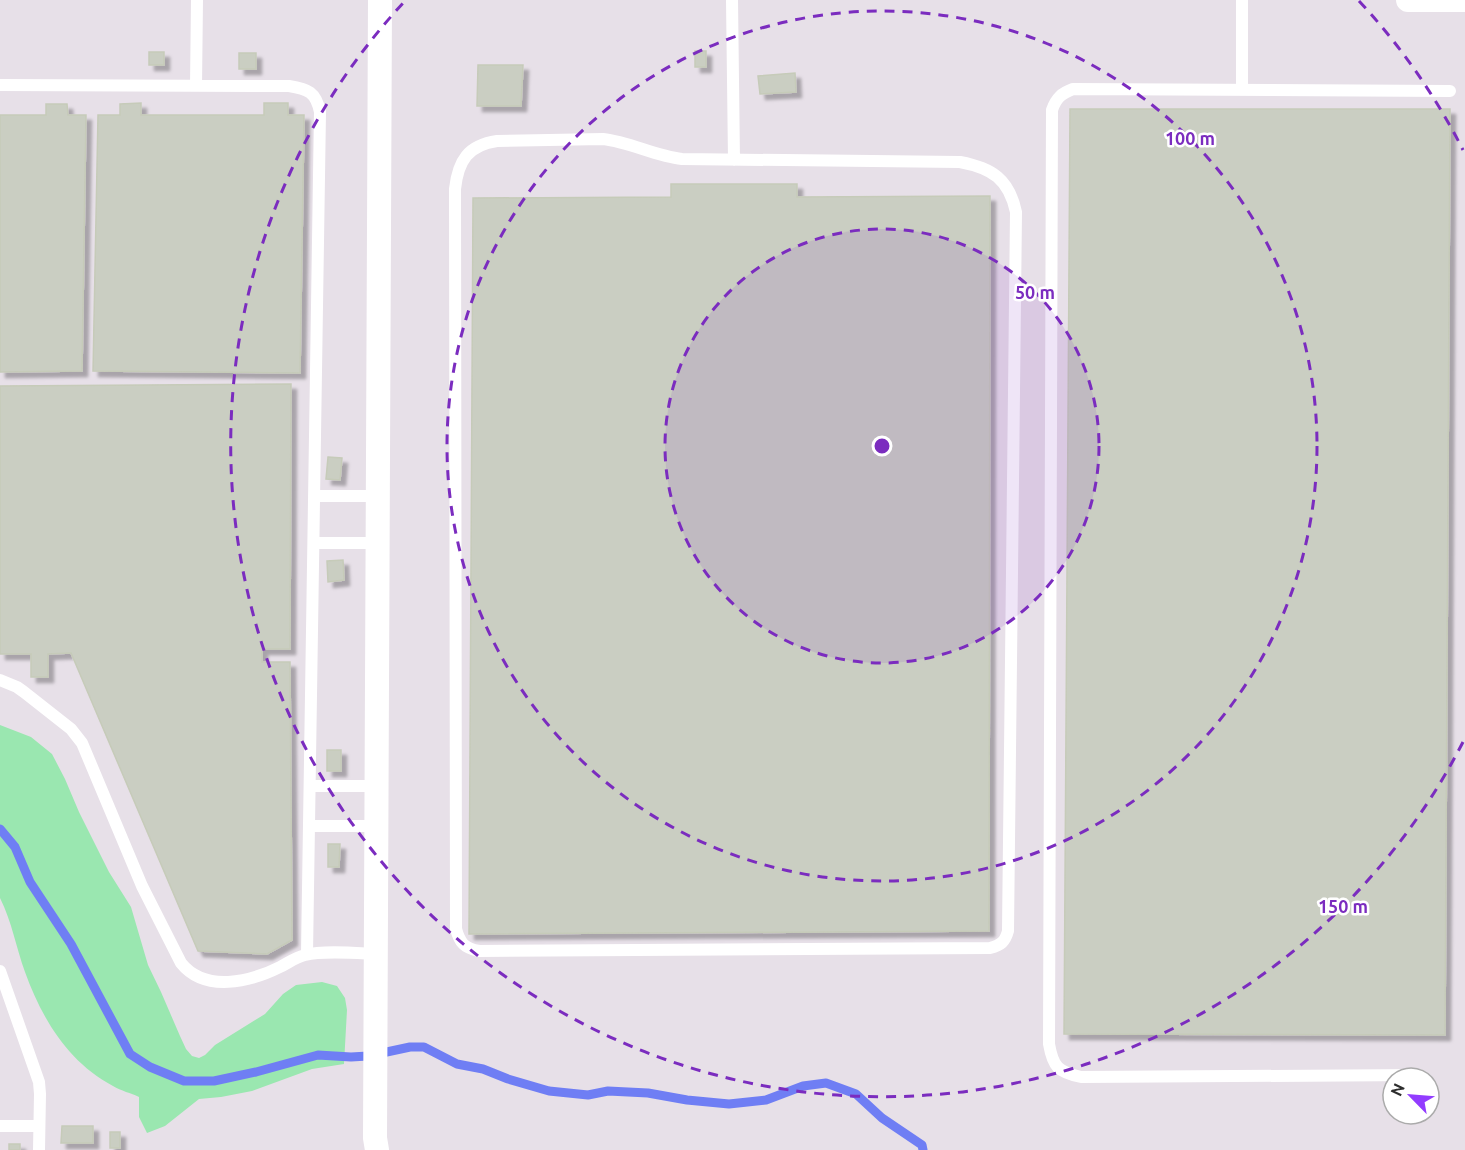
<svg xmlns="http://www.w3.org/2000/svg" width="1465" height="1150" font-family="Ubuntu,sans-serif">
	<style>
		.industrial { fill: #e7e0e8; fill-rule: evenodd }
		.green { fill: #9ae7b0 }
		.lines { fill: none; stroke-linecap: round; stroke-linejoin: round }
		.stream { stroke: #6f7ef4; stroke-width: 9 }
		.building { fill: #cacec2; stroke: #c6cbb9; stroke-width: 1.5; filter: url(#shadow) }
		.service { stroke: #fff; stroke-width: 12 }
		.minor { stroke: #fff; stroke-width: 24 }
		.ring { fill: none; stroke: #7b2cbf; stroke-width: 3; stroke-dasharray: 10 8 }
		.centre { fill: #7b2cbf; stroke: #fff; stroke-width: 3 }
		.ring-label { font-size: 18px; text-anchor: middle; font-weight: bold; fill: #7b2cbf; stroke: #fff; stroke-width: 5; stroke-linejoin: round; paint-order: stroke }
	</style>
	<defs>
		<filter id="shadow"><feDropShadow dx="5.5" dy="5.5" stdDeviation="1.5" flood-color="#0004"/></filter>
	</defs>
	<rect width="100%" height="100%" fill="#ecefdf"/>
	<path class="industrial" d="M0 0H1465V1150H0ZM1393 1078H1429V1114H1393Z"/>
	<path class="green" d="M0 725 31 737 52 754 65 779 79 812 109 872 131 907 148 965 161 992 180 1036 186 1049 192 1056 199 1058 205 1055 215 1045 265 1014 283 994 296 985 322 982 337 986 345 998 347 1010 344 1064 312 1069 252 1091 221 1097 199 1099 165 1126 147 1133 139 1117V1097C131 1093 121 1091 113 1086 68 1062 42 1019 25 972 16 947 12 922 0 898Z"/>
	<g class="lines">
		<path class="stream" d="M0 829 15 847 30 882 71 944 130 1054 150 1067 184 1081H214L256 1072 318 1055 351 1057 368 1056 410 1047H424L457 1064 483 1069 508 1079 549 1091 588 1095 608 1091 648 1093 687 1100 729 1104 766 1100 803 1086 826 1083 856 1094 882 1118 922 1145 923 1150"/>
	</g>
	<path class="building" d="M695 51H706V67H695Z
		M149 52H164V65H149Z
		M239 53H256V69H239Z
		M478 65H523L521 106H477Z
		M795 73 796 92 760 94 758 76Z
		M141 103V115H264V103H288V115H304L300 373 93 371 98 115H120V104Z
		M46 104H67L68 115H86L82 371 0 372V115H46Z
		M1070 109H1450L1445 1035 1064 1034Z
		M671 184H797V197L990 196 989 931 469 934 473 198 671 197Z
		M291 384 290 649H262V662H290L292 940 267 954 198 951 71 653 48 654V677H31V654H0V386Z
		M328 457 342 458 340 480 326 479Z
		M343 560 344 580 328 582 327 561Z
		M327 750H341V771H327Z
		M328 844H340L339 867H328Z
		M62 1126H93V1143H61Z
		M110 1132H120V1148H110Z
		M9 1144H20V1150H9Z"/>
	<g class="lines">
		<path class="service" d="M732 0 734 160
			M0 85 289 86C308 89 316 92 320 112L307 954
			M196 86 197 0
			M1242 90V0
			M603 139C630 142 655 156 682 159L960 162C992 168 1009 179 1016 212L1008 931C1005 942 1001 945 990 948L479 951C464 948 460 943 456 929L455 189C458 161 468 145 497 141Z
			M314 496H378
			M314 543H378
			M0 680 17 687 24 692 71 729 82 743 142 886 181 963C205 993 250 982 280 967 288 963 296 957 305 955 323 950 356 953 376 954
			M310 786H376
			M309 826H376
			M0 971 39 1082 40 1094 39 1150
			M1419 1075 1081 1077C1058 1072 1053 1067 1049 1044L1052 110C1056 98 1062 93 1073 89L1450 91
			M0 1126H39"/>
		<path class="minor" d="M1408 0H1465
			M377 1150 375 1138 380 0"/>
	</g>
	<circle cx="882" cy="446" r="217" fill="#7b2cbf" fill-opacity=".12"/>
	<g class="ring">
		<circle cx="882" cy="446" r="217"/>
		<circle cx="882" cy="446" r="435"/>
		<path d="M1463 742A652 652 0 1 1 405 1M1359 1A652 652 0 0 1 1463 150"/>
	</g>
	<circle cx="882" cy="446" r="9" class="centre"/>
	<g class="ring-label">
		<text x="1190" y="145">100 m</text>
		<text x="1035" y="299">50 m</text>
		<text x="1343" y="913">150 m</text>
	</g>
	<g transform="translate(1411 1096) rotate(295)"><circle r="28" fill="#ffffff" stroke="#ababab" stroke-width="1.5"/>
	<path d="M0-4.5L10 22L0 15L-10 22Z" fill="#923cff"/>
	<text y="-9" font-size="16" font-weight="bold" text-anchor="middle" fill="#2d2d2d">N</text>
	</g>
</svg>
